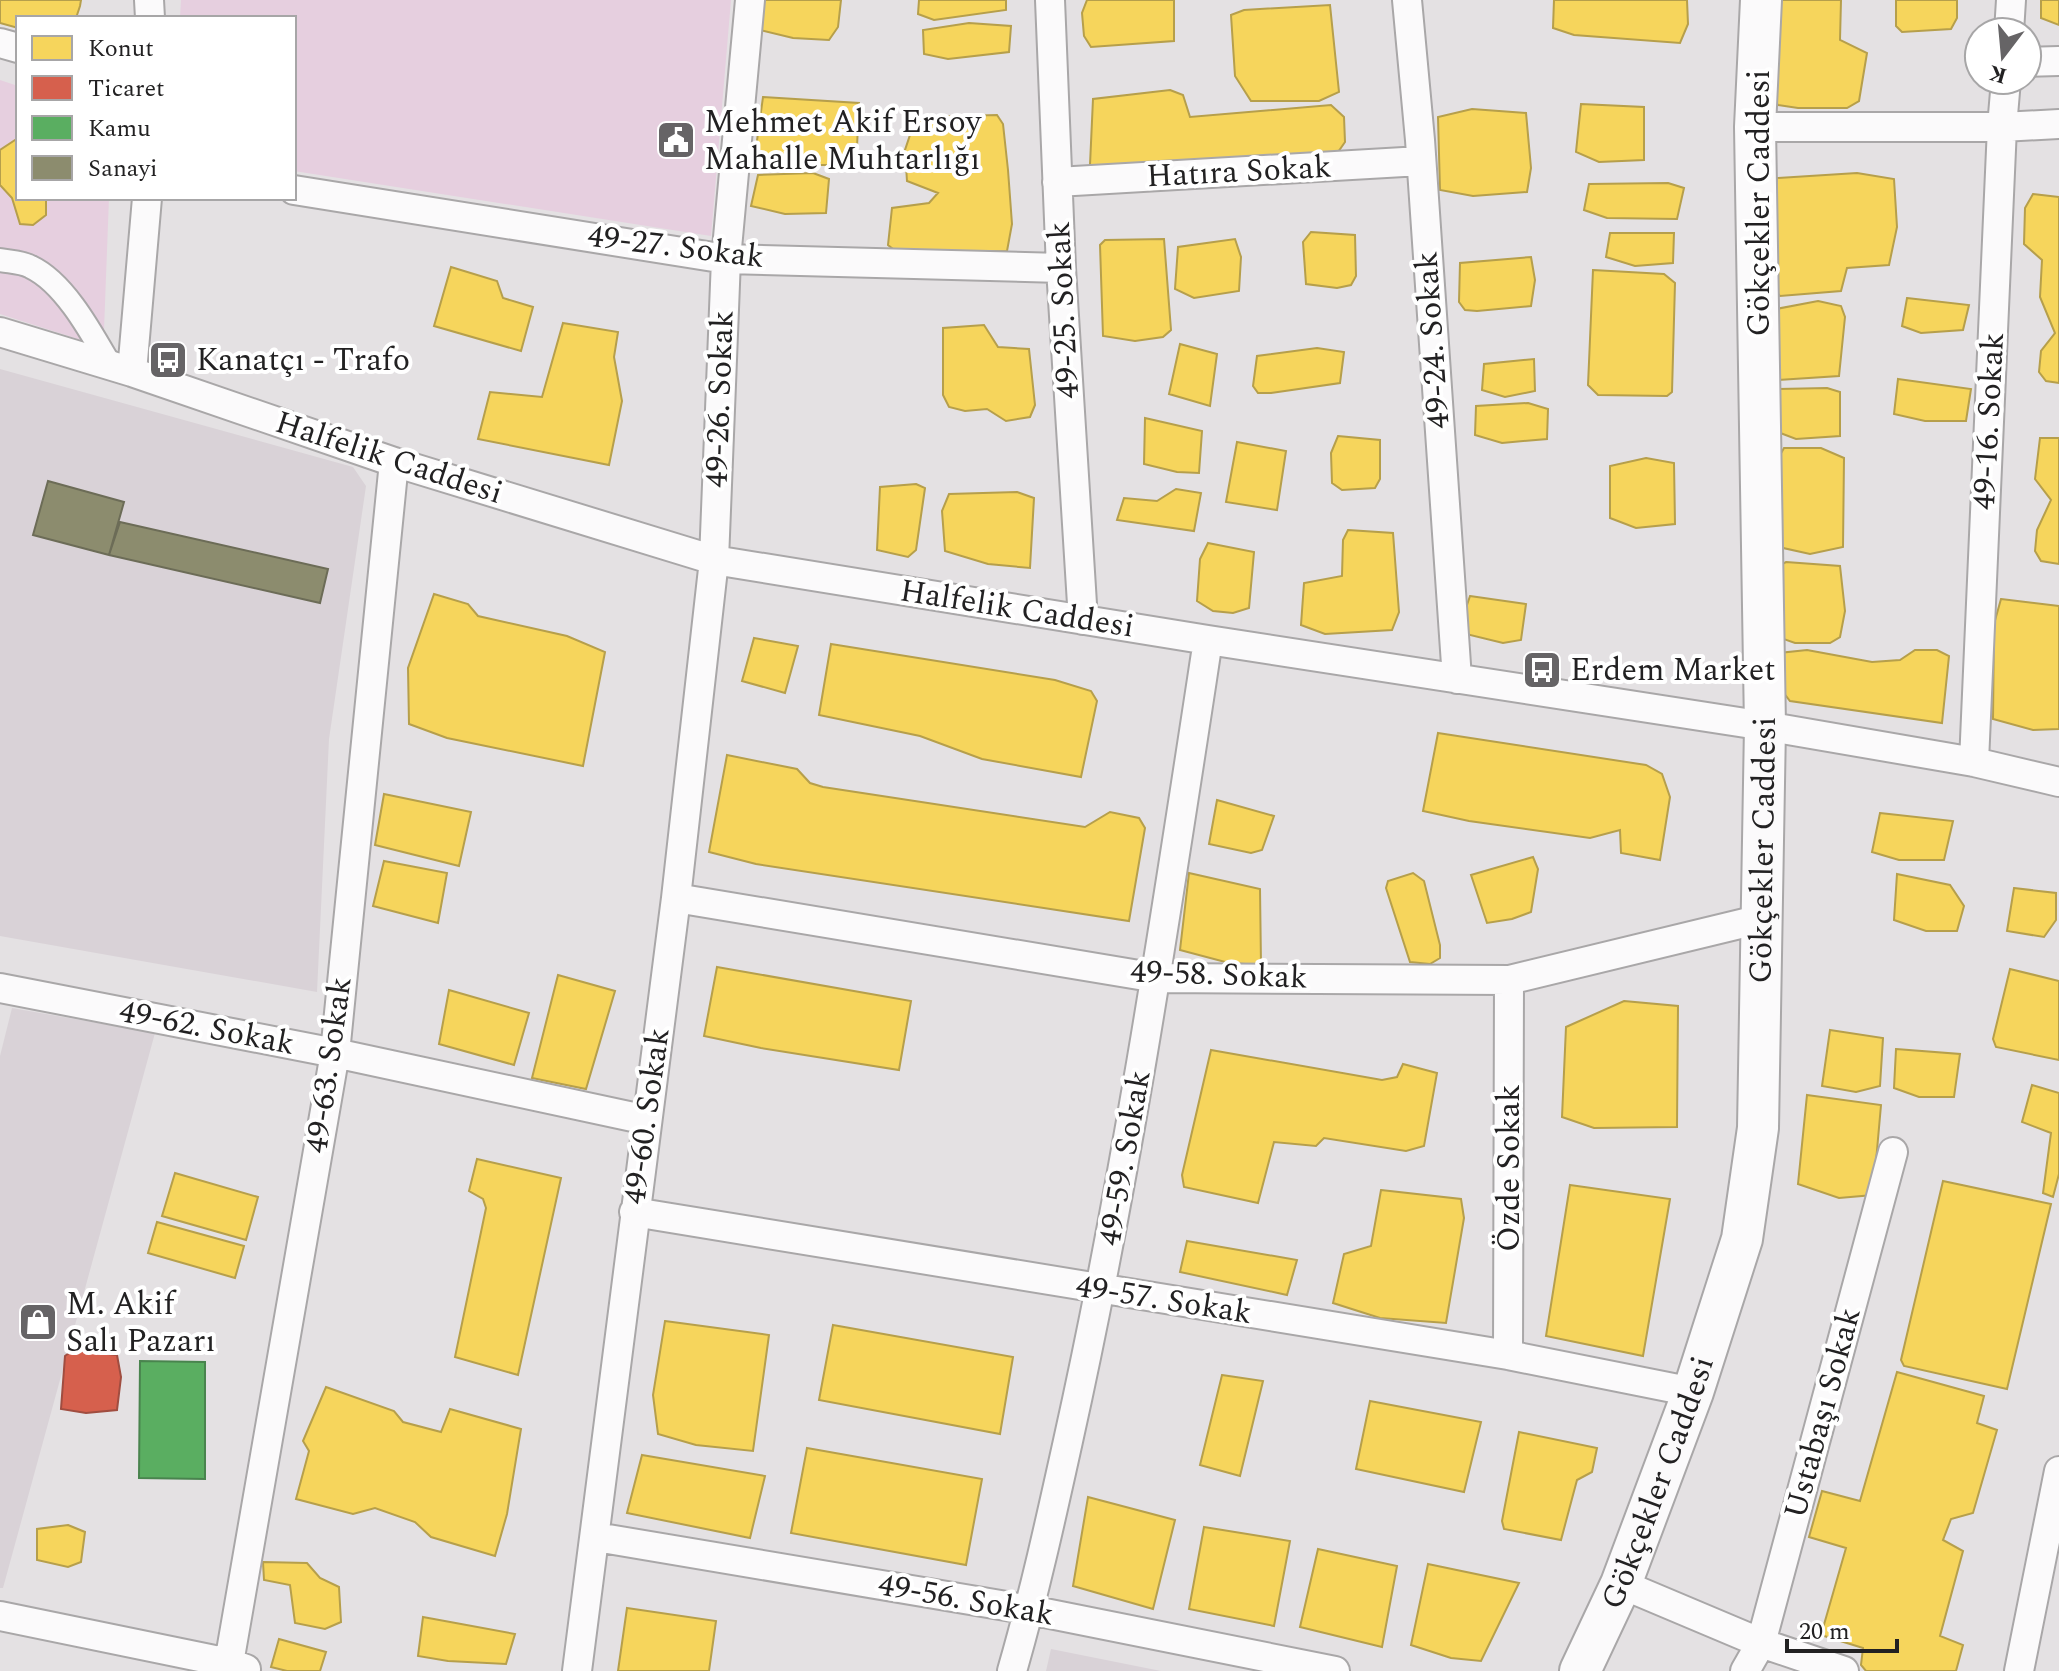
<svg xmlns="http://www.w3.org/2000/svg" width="2059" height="1671" font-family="Spectral,serif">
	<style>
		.built { fill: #d9d2d7 }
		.green { fill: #e6cfdf }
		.homes { fill: #f6d55c; stroke: #b69f4b; stroke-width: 2 }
		.shops { fill: #d6604d; stroke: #a04d40; stroke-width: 2 }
		.public { fill: #5aae61; stroke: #49844e; stroke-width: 2 }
		.industry { fill: #8c8c6e; stroke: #6c6c57; stroke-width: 2 }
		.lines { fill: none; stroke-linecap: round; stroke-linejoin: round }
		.pedestrian-casing { stroke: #a9a7a8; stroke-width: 26 }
		.minor-casing { stroke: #a9a7a8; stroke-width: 32 }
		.secondary-casing { stroke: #a9a7a8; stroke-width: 44 }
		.pedestrian { stroke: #fbfafb; stroke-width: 22 }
		.minor { stroke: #fbfafb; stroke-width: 28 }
		.secondary { stroke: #fbfafb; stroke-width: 40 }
		.labels { text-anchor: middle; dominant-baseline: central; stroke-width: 8; stroke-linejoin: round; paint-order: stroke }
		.poi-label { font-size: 32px; fill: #222122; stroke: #fff; text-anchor: start }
		.street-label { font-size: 32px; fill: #222122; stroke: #fff }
	</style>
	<rect width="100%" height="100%" fill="#e4e1e3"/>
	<path class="built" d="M0 369 353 467 366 486 329 739 317 992 0 936Z
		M12 1008 155 1033 3 1588H0V1056Z
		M1051 1649 1161 1671H1046Z"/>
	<path class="green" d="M181 0H731L711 236 294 171V18H180Z
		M0 80 18 86V198H109L104 330 81 340 0 314Z"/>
	<path class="homes" d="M0 0H81L80 6 76 18H18V28L0 23Z
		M763 0H841L838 27 829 40 793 38 760 30Z
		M919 0H1006V10L934 20 918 14Z
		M1087 0H1174V41L1091 47 1084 36 1082 13Z
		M1554 0H1687L1688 24 1680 43 1574 35 1553 28Z
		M1779 0H1841L1840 40 1867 53 1859 101 1847 108H1798L1778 105 1772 96Z
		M1896 0H1957V18L1951 29 1902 32 1896 26Z
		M2041 0H2059V25L2041 18Z
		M1330 5 1339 92 1319 101H1251L1235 76 1231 15 1244 10Z
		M969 23 1011 26 1009 52 948 59 924 54 923 30Z
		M1170 90 1183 95 1190 117 1331 105 1344 117 1345 142 1338 152 1120 169 1090 165 1093 99Z
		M763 97 859 103 857 147 850 165H785L755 155Z
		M1581 104 1644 107V160L1599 162 1576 152Z
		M1472 109 1526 113 1531 168 1527 192 1473 196 1440 190 1438 117Z
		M997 115 1003 124 1008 170 1012 224 1007 251 898 253 888 245 892 208 929 203 938 193 907 181 905 150 911 132 923 117Z
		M18 138V198H46V215L33 225 20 224 12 198 0 185V150Z
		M813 173 829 179 826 213 785 214 751 206 758 175Z
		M1857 173 1894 179 1897 227 1889 265 1847 268 1841 291 1780 296 1774 288 1777 178Z
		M1668 183 1684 188 1677 219 1607 218 1584 210 1589 184Z
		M2033 194 2059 197V383L2046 381 2039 372 2041 351 2055 333 2040 297 2042 260 2024 244 2025 208Z
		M1311 232 1355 235 1356 276 1351 285 1337 288 1306 284 1303 242Z
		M1610 233H1674L1673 263 1635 266 1606 257Z
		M1164 239 1171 330 1163 337 1135 341 1103 336 1100 245 1105 240Z
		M1235 239 1241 257 1239 291 1194 298 1175 289 1178 247Z
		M1531 257 1535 280 1531 306 1477 311 1465 310 1459 302 1460 263Z
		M451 267 497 281 503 298 533 307 521 351 434 326Z
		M1593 270 1664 274 1675 283 1672 392 1667 396 1598 395 1588 385Z
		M1907 298 1969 305 1963 330 1921 333 1902 326Z
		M1818 301 1841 306 1845 317 1839 376 1778 380 1776 309Z
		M563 323 618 332 614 357 622 401 609 465 478 439 490 392 542 397Z
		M984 325 998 347 1029 349 1035 405 1030 417 1006 421 987 409 965 411 949 407 943 395V328Z
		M1180 344 1217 354 1210 406 1169 394Z
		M1317 348 1344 352 1340 383 1271 393H1258L1253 386 1257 356Z
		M1534 359 1535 391 1505 397 1482 390 1484 364Z
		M1898 379 1971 389 1966 421H1925L1894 414Z
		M1827 388 1840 392V436L1796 439 1775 431 1774 389Z
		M1528 403 1548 409 1547 439 1502 443 1475 435 1476 406Z
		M1145 418 1202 431 1199 473 1177 472 1144 464Z
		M1338 436 1380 440V479L1375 488 1342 490 1332 483 1331 453Z
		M2040 438H2059V564L2041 561 2035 551 2037 530 2051 500 2035 479Z
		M1237 442 1286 451 1277 510 1226 502Z
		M1784 448H1821L1844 458 1843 547 1810 554 1774 546 1775 464Z
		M1646 458 1674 463 1675 524 1636 528 1610 518V466Z
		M916 484 925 488 916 550 908 557 877 550 880 487Z
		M1176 489 1201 493 1194 531 1117 520 1124 498 1157 501Z
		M1017 492 1034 498 1030 568 988 564 945 551 942 511 949 494Z
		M1348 530 1393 533 1399 612 1392 630 1325 634 1301 625 1304 583 1342 576 1343 540Z
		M1208 543 1254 552 1249 608 1233 613 1213 611 1197 601 1200 559Z
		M1786 562 1840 566 1845 611 1840 637 1830 643H1795L1775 636V568Z
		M434 594 468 604 478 616 567 636 605 652 583 766 447 738 409 724 408 668Z
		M1470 596 1526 604 1521 640 1503 643 1466 634 1463 617Z
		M2001 599 2059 606V729L2033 730 1993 719 1994 624Z
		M754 638 798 646 785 693 742 681Z
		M831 644 1055 680 1091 691 1097 701 1081 777 982 759 920 736 819 715Z
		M1807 650 1872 662 1900 660 1915 650H1937L1949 656 1942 723 1790 701 1783 692 1779 653Z
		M1438 733 1646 765 1662 774 1670 797 1660 860 1621 853 1620 830 1590 838 1469 821 1423 811Z
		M727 755 797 769 810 783 823 787 1085 827 1110 812 1139 818 1145 828 1129 921 756 864 709 852Z
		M384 794 471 812 459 866 375 845Z
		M1217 800 1274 816 1262 850 1251 853 1209 844Z
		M1880 813 1953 821 1944 860H1899L1872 852Z
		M1533 857 1538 869 1531 912 1512 919 1487 923 1471 875Z
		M384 861 447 873 438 923 373 906Z
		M1189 873 1260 889 1261 965 1229 963 1180 950Z
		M1413 873 1424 881 1440 945V958L1430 964 1410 962 1386 888 1388 881Z
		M1897 874 1950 885 1964 906 1957 931H1926L1894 920Z
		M2014 888 2056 893V920L2044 937 2007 931Z
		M717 967 911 1001 899 1070 761 1048 704 1036Z
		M2010 969 2059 981V1060L1996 1047 1993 1039Z
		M558 975 615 991 586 1089 532 1078Z
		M449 990 529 1013 514 1065 439 1044Z
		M1624 1001 1678 1006 1677 1127 1594 1128 1562 1117 1566 1027Z
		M1830 1030 1883 1038 1880 1086 1856 1092 1822 1086Z
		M1896 1049 1960 1054 1954 1097H1919L1894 1088Z
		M1211 1050 1382 1080 1397 1077 1403 1064 1437 1073 1424 1146 1406 1151 1324 1138 1316 1146 1274 1142 1258 1203 1184 1187 1182 1175Z
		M2032 1085 2059 1093V1174L2053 1197 2043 1193 2051 1133 2022 1122Z
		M1807 1095 1881 1105 1873 1195 1839 1198 1798 1184Z
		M477 1159 561 1178 518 1375 455 1357 486 1208 483 1199 469 1191Z
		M175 1173 258 1197 246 1240 162 1216Z
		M1943 1181 2051 1204 2007 1389 1904 1366 1901 1360Z
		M1570 1185 1670 1199 1643 1356 1546 1336Z
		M1381 1190 1461 1199 1464 1218 1446 1323 1380 1318 1333 1303 1344 1254 1371 1246Z
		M157 1222 244 1246 235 1278 148 1253Z
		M1187 1241 1297 1260 1287 1295 1180 1272Z
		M665 1321 769 1335 753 1451 696 1445 658 1434 653 1395Z
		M833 1325 1013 1357 1000 1434 819 1400Z
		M1897 1372 1984 1396 1977 1423 1997 1430 1973 1513 1951 1519 1943 1540 1963 1551 1940 1636 1963 1645 1956 1671H1866L1861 1665 1863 1648 1821 1635 1846 1548 1809 1537 1822 1491 1860 1501Z
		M1222 1375 1263 1381 1240 1476 1200 1465Z
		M326 1387 394 1411 403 1422 441 1432 450 1409 521 1429 507 1514 495 1556 431 1537 415 1522 375 1508 353 1514 296 1499 309 1451 303 1441Z
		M1370 1401 1481 1422 1464 1492 1356 1469Z
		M1519 1432 1597 1448 1592 1472 1577 1480 1561 1540 1504 1529 1502 1521Z
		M807 1448 982 1479 966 1565 791 1533Z
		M642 1455 765 1476 750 1538 627 1513Z
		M1088 1497 1175 1520 1153 1609 1073 1586Z
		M68 1525 85 1532 81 1562 68 1567 37 1560V1529Z
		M1204 1527 1290 1541 1274 1626 1189 1609Z
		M1318 1549 1397 1566 1382 1647 1300 1627Z
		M263 1562 307 1563 320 1578 339 1587 341 1622 325 1629 295 1623 290 1585 264 1580Z
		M1428 1564 1519 1583 1481 1661 1451 1658 1411 1645Z
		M627 1608 716 1621 709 1671H618Z
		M423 1617 515 1634 506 1664 448 1661 418 1656Z
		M279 1639 326 1652 320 1671H287L271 1667Z"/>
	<path class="shops" d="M73 1350 117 1355 121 1377 117 1410 86 1413 61 1409 65 1356Z"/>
	<path class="public" d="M140 1361 205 1362V1479L139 1478Z"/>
	<path class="industry" d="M48 481 124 502 109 555 33 535Z
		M120 522 328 569 320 603 109 555Z"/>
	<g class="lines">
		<g class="pedestrian-casing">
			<path id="pedestrian" d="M0 260C10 262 22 262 31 267 65 283 92 334 110 365"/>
		</g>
		<g class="minor-casing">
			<path id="minor" d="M149 0 150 18
				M1050 0 1061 268 1083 620
				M1407 0 1420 140 1457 679
				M2009 32 2011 0
				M0 43 18 48
				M2027 62 2059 61
				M1755 127H2002L2059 124
				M1057 182 1421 161
				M294 190 726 259 1061 268
				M0 332 132 372 394 462 714 560 1208 640 1765 726 1974 762 2059 782
				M132 372 147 198
				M1974 762 2002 127 2006 80
				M676 898 1157 978 1509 980 1761 919
				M0 988 335 1053 647 1120
				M634 1212 1508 1355 1693 1392
				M1508 1355 1509 980
				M596 1537 1030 1610 1335 1671
				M1621 1584 1761 1643 1844 1671
				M0 1616 229 1663 246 1669
				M231 1671 229 1663 335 1053 394 462
				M577 1671 676 898 714 560 726 259 750 0
				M1012 1671C1034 1595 1051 1518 1068 1441 1127 1176 1167 908 1208 640
				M1745 1671 1761 1643 1893 1152
				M2019 1671 2059 1471"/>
		</g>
		<g class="secondary-casing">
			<g id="secondary">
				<path id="s1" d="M1580 1671 1621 1584 1693 1392 1742 1239 1758 1128 1765 726 1755 127 1761 0"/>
			</g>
		</g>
		<use href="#pedestrian" class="pedestrian"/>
		<use href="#minor" class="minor"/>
		<use href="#secondary" class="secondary"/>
	</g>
	<defs>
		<g id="civic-square" transform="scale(2)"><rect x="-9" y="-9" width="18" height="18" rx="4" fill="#666466" stroke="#fff"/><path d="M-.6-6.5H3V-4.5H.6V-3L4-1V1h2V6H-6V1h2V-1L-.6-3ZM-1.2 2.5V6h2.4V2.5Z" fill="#fff"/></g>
		<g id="bus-square" transform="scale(2)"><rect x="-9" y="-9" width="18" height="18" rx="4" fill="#666466" stroke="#fff"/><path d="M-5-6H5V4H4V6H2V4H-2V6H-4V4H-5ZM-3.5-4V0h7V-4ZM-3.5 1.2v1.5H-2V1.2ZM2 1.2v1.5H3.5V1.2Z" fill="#fff"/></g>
		<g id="shop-square" transform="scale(2)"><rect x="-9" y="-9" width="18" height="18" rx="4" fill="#666466" stroke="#fff"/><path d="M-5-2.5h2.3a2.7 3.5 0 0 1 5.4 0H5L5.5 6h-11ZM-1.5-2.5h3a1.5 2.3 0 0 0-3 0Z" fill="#fff"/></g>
	</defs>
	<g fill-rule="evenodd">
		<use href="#civic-square" x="676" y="140"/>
		<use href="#bus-square" x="168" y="360"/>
		<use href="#bus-square" x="1542" y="670"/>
		<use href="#shop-square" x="38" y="1322"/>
	</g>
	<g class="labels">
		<g class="poi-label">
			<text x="704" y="122">Mehmet Akif Ersoy<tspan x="704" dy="37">Mahalle Muhtarlığı</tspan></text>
			<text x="196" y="360">Kanatçı - Trafo</text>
			<text x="1570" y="670">Erdem Market</text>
			<text x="66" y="1304">M. Akif<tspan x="66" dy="37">Salı Pazarı</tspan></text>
		</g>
		<g class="street-label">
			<text transform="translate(1239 172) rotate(-3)">Hatıra Sokak</text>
			<text transform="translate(1759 203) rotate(-90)">Gökçekler Caddesi</text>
			<text transform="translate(676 247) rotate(7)">49-27. Sokak</text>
			<text transform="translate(1064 310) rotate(-93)">49-25. Sokak</text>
			<text transform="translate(1433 340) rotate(-94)">49-24. Sokak</text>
			<text transform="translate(720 399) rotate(-88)">49-26. Sokak</text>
			<text transform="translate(1989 421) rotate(-87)">49-16. Sokak</text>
			<text transform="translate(389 458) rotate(18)">Halfelik Caddesi</text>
			<text transform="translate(1017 609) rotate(9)">Halfelik Caddesi</text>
			<text stroke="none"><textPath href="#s1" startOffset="852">Gökçekler Caddesi</textPath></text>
			<text transform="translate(1219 975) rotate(2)">49-58. Sokak</text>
			<text transform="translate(207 1028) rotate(11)">49-62. Sokak</text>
			<text transform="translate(329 1065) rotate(-82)">49-63. Sokak</text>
			<text transform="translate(647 1116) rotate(-82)">49-60. Sokak</text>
			<text transform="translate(1125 1158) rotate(-80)">49-59. Sokak</text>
			<text transform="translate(1509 1168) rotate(-90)">Özde Sokak</text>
			<text transform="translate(1164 1300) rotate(9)">49-57. Sokak</text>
			<text transform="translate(1823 1413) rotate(-75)">Ustabaşı Sokak</text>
			<text stroke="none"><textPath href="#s1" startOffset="204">Gökçekler Caddesi</textPath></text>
			<text transform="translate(966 1600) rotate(10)">49-56. Sokak</text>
		</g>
	</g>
	<rect x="16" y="16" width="280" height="184" fill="#ffffff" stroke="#a7a6a7" stroke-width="2"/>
	<rect x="32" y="36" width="40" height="24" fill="#f6d55c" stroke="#a7a6a7" stroke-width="2"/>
	<text x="88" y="56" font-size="24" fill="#222122">Konut</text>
	<rect x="32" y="76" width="40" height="24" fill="#d6604d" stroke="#a7a6a7" stroke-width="2"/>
	<text x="88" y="96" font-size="24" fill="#222122">Ticaret</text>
	<rect x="32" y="116" width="40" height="24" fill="#5aae61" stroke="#a7a6a7" stroke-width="2"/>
	<text x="88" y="136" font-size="24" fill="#222122">Kamu</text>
	<rect x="32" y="156" width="40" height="24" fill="#8c8c6e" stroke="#a7a6a7" stroke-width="2"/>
	<text x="88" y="176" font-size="24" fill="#222122">Sanayi</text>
	<g transform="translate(2003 56) rotate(196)"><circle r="38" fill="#ffffff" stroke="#a7a6a7" stroke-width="2"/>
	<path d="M0-6L14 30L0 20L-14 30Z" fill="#666466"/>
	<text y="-12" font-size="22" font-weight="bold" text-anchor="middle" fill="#222122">K</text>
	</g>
	<path d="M1787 1639v12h110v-12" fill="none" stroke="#222122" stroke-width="4"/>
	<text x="1799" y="1639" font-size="24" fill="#222122" stroke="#ffffff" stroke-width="6" paint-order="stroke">20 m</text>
</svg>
